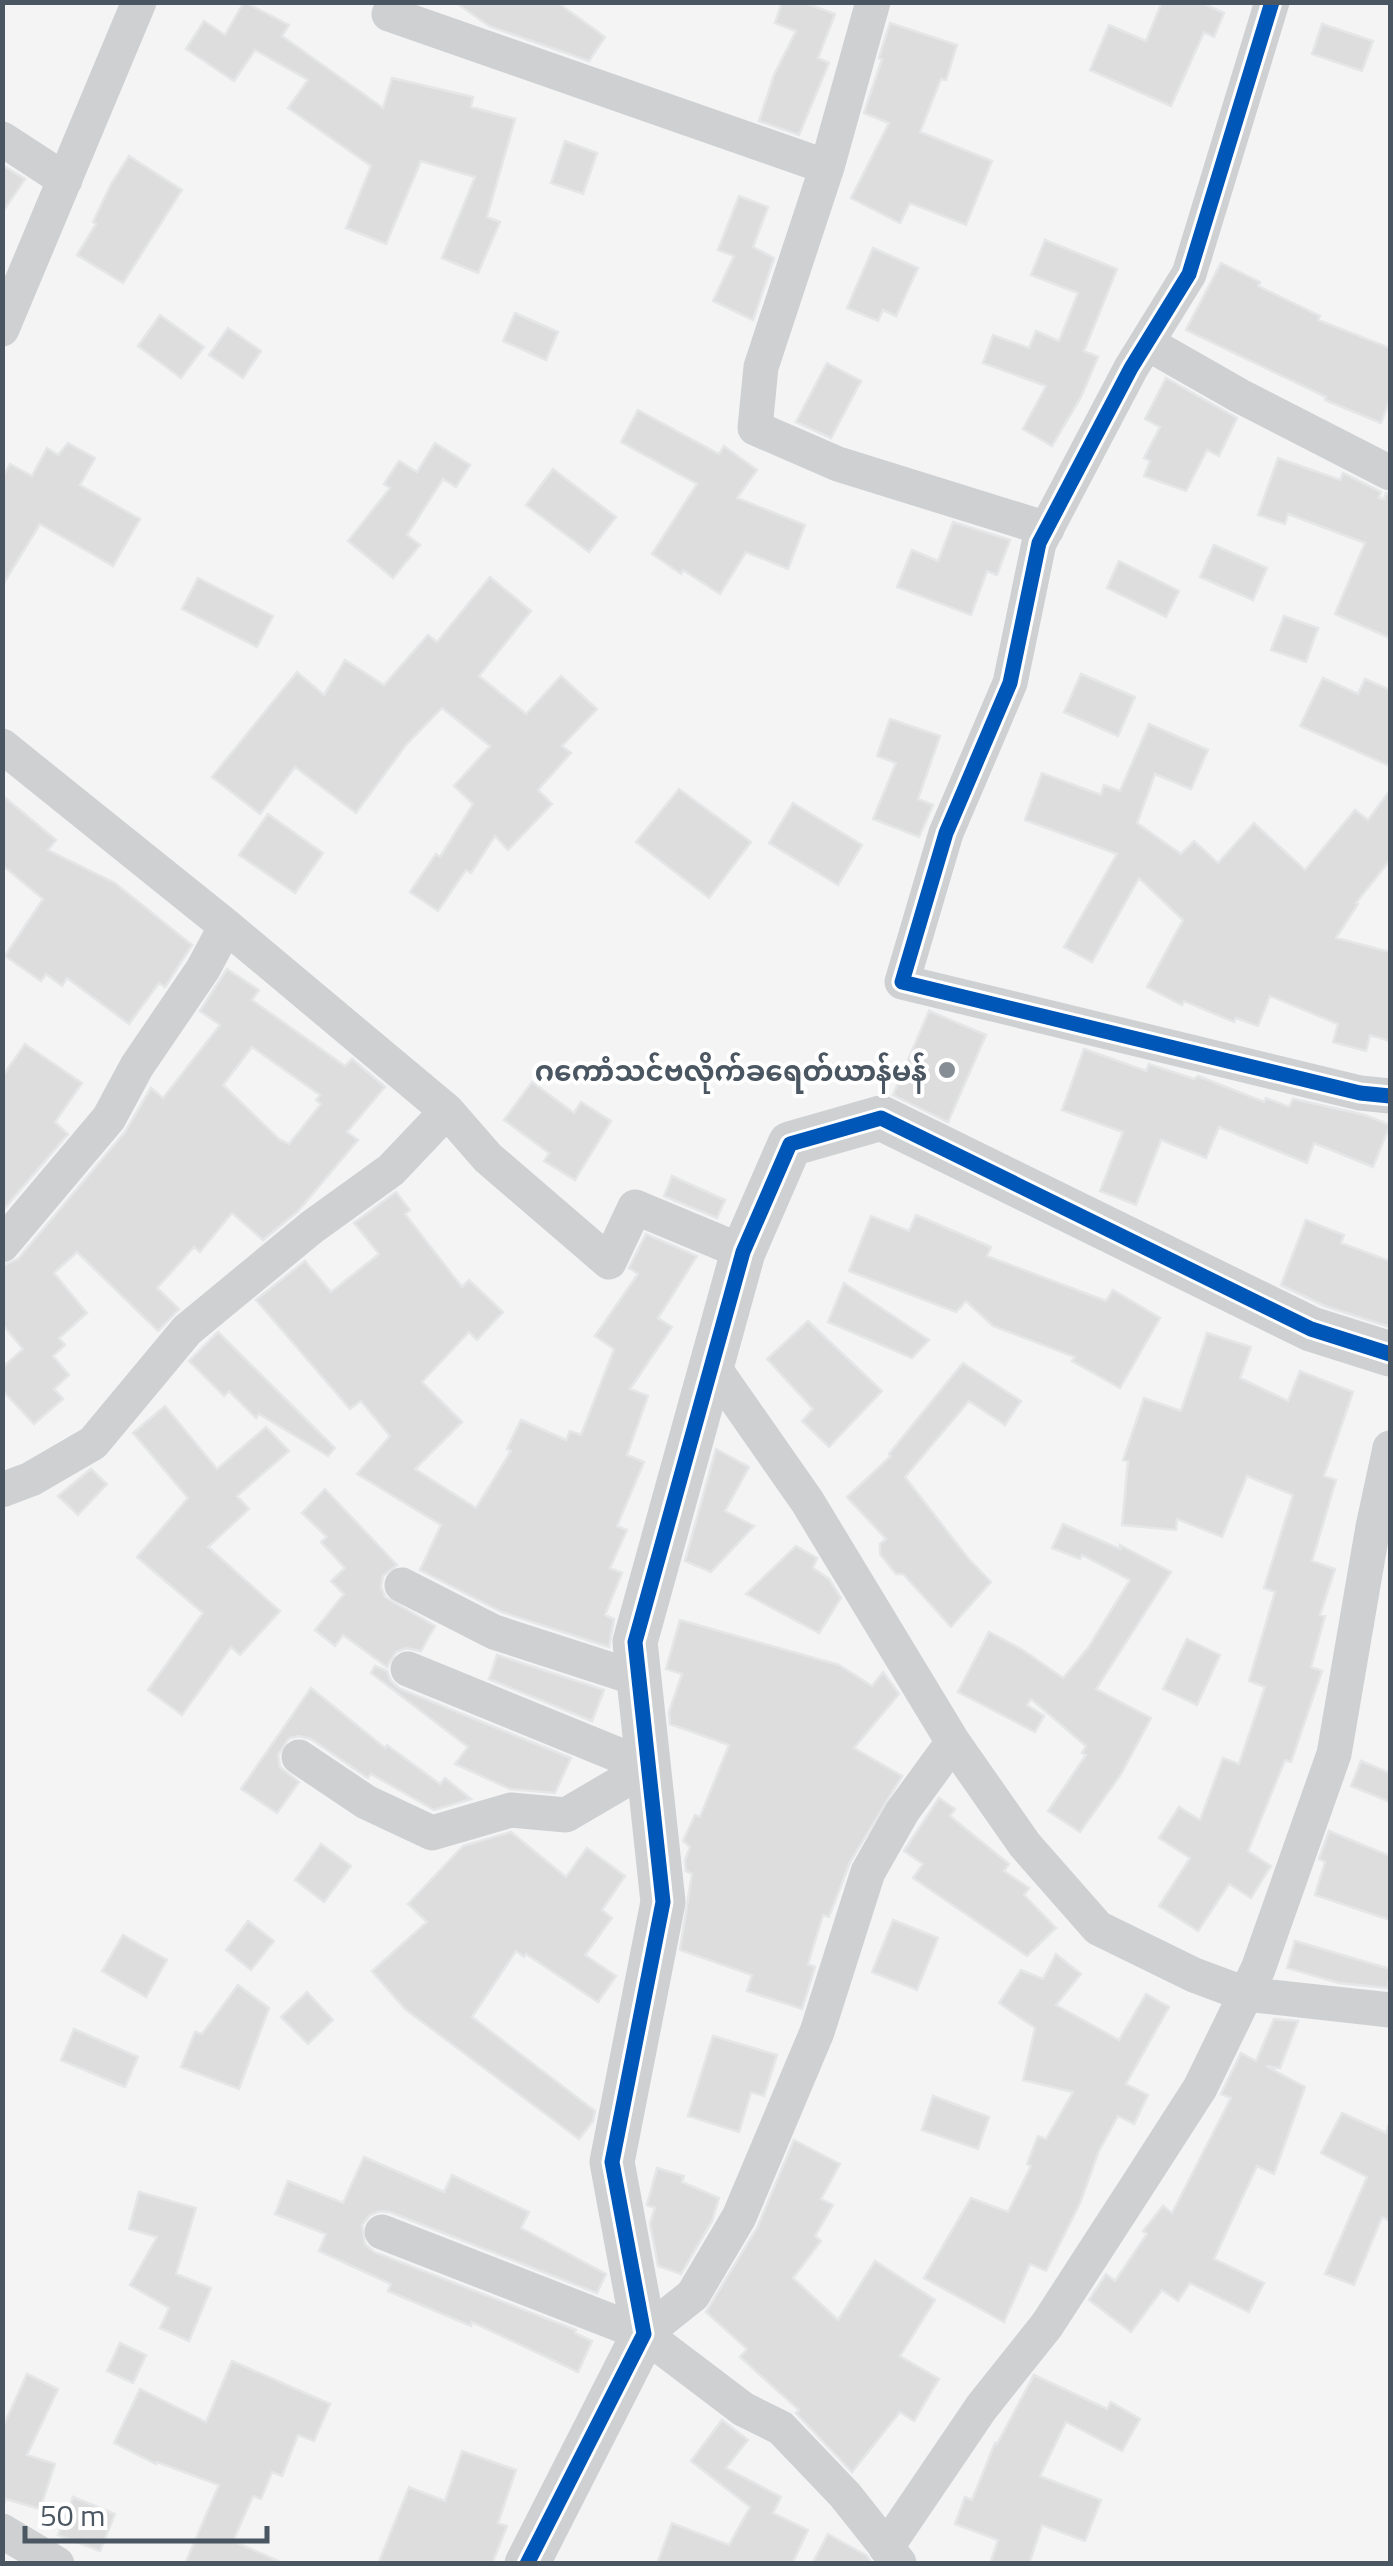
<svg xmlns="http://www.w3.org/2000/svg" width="1393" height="2566" font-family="'Titillium Web','Noto Sans Myanmar',sans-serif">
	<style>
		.building { fill: #ddddde; stroke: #e5e6e7; stroke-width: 2.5; fill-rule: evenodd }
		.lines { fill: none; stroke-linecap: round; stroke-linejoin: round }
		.minor { stroke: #ced0d2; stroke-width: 35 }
		.tertiary { stroke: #ced0d2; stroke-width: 45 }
		.cycleway-casing { stroke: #fff; stroke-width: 21 }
		.cycleway { stroke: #0057b8; stroke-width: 15 }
		.poi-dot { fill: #868d94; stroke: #fff; stroke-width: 4 }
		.labels { text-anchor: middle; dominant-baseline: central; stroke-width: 8; stroke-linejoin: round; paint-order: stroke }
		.poi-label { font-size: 28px; font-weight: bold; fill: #4a5661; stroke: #fff; text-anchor: end }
	</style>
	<rect width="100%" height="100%" fill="#f4f4f4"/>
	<path class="building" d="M244 2 289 25 282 36 383 108 392 78 473 97 471 107 515 119 487 217 500 222 478 273 442 258 475 177 421 161 386 244 346 228 371 166 288 108 308 80 255 50 234 81 186 49 204 21 225 35Z
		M455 2H557L605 37 589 61 489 26Z
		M782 2H803L835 14 818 58 829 63 799 135 759 121 774 75 796 31 775 23Z
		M1162 2H1200L1224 13 1214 37 1204 32 1171 106 1090 70 1109 25 1146 41Z
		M890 23 957 45 946 80 941 79 920 132 992 161 966 225 910 203 900 223 851 198 889 123 864 113 882 59 879 58Z
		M1322 24 1373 41 1362 71 1312 54Z
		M565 141 597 153 583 194 551 183Z
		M129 156 182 190 123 283 77 255 96 224 93 222 111 184Z
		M2 165 25 179 2 213Z
		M739 196 768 207 753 247 774 258 753 320 713 301 734 256 718 250Z
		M1045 240 1117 269 1084 351 1098 357 1081 397 1052 446 1023 429 1046 386 983 363 993 335 1029 348 1036 331 1059 341 1078 293 1031 275Z
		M873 248 918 268 896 316 883 310 878 321 847 308Z
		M1221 263 1260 282 1258 286 1320 316 1318 320 1390 348V399L1381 423 1325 400 1326 397 1186 330Z
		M515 313 558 332 546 360 503 341Z
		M160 315 204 347 181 378 138 346Z
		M228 328 261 351 243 378 209 355Z
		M827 363 861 381 831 438 796 422Z
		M1166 378 1237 418 1219 456 1207 450 1186 491 1144 476 1150 461 1144 458 1160 427 1145 419Z
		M638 410 719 454 724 446 757 470 737 498 805 525 788 569 746 552 720 594 683 570 681 574 652 554 697 484 621 442Z
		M68 443 95 458 80 485 140 519 113 566 40 524 2 586V478L10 464 32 476 47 448 58 455Z
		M435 443 470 465 456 487 443 479 407 535 420 545 393 578 348 541 390 488 384 484 399 461 417 472Z
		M1278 458 1340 480 1343 473 1381 492 1379 498 1384 499 1386 493 1390 494V638L1335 614 1365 543 1288 514 1285 524 1258 515Z
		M553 469 616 517 589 552 526 505Z
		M953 522 1010 540 997 575 987 571 971 615 897 587 912 550 938 561Z
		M1214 545 1267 568 1253 600 1200 577Z
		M1119 561 1179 591 1166 617 1107 588Z
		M490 577 531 611 479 676 526 714 561 676 597 709 562 746 571 753 538 790 552 804 508 850 495 836 471 873 466 870 438 911 410 892 436 854 440 857 473 804 454 786 490 746 442 708 406 745 356 813 295 767 260 814 212 777 297 672 324 695 345 660 384 685 428 635 437 642Z
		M198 578 273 616 257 647 182 609Z
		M1284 616 1318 628 1306 662 1271 650Z
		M1081 674 1135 697 1118 736 1064 712Z
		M1323 678 1358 694 1365 679 1390 690V766L1300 726Z
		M890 719 940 736 918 799 933 805 919 837 873 819 896 763 877 756Z
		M1149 724 1208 750 1191 789 1155 774 1137 823 1181 854 1194 841 1218 863 1254 823 1305 870 1355 810 1368 820 1390 790V860L1356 903 1358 904 1336 938 1390 952V1041L1370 1035 1366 1051 1333 1042 1338 1024 1270 996 1258 1026 1236 1018 1234 1022 1184 1001 1182 1005 1147 987 1183 920 1139 878 1092 962 1064 947 1117 854 1025 820 1042 773 1101 795 1104 785 1120 791Z
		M679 789 751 842 709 898 636 842Z
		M2 795 56 840 48 850 115 883 192 945 165 987 159 983 129 1024 67 978 62 986 46 974 41 981 5 956 43 899 2 865Z
		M793 803 862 845 838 885 769 843Z
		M268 814 323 853 295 893 239 855Z
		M227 969 259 990 252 1000 345 1066 352 1059 385 1087 347 1132 358 1140 298 1211 263 1240 232 1213 200 1252 194 1247 157 1288 179 1309 158 1331 77 1252 54 1273 87 1313 59 1338 65 1345 53 1356 69 1375 54 1389 63 1399 34 1424 2 1390V1368L23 1349 2 1324V1266L18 1259 125 1132 151 1088 163 1098 220 1025 200 1011ZM252 1047 320 1095 316 1100 321 1104 289 1144 280 1140 223 1085Z
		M929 1011 986 1035 948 1122 893 1095Z
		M25 1044 82 1083 55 1122 68 1134 2 1211V1077Z
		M1084 1049 1146 1071 1149 1064 1194 1079 1198 1076 1264 1102 1266 1098 1289 1107 1293 1099 1365 1115 1390 1125 1373 1167 1314 1143 1307 1163 1219 1127 1206 1158 1161 1140 1136 1205 1100 1191 1123 1132 1062 1110Z
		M532 1082 574 1113 581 1102 611 1121 575 1180 544 1161 549 1153 504 1120Z
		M672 1176 725 1200 717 1218 664 1196Z
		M396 1192 410 1210 405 1214 462 1287 469 1280 503 1312 477 1340 469 1332 422 1382 462 1422 415 1469 476 1508 511 1451 507 1449 521 1420 566 1440 570 1431 581 1435 614 1349 595 1336 638 1274 629 1268 646 1234 697 1256 658 1318 672 1327 630 1389 648 1396 627 1455 644 1462 617 1526 627 1530 610 1568 622 1573 605 1615 614 1619 609 1647 502 1612 420 1570 441 1525 357 1474 390 1436 361 1401 350 1409 256 1300 305 1261 331 1292 379 1254 354 1223Z
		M916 1215 991 1247 987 1256 1106 1301 1113 1290 1160 1318 1120 1388 1072 1361 1075 1357 993 1326 966 1301 956 1312 849 1271 871 1216 909 1231Z
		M1306 1220 1344 1235 1341 1243 1390 1261V1327L1325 1306 1281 1285Z
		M844 1283 929 1340 912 1358 828 1322Z
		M808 1321 882 1391 829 1447 802 1421 813 1409 767 1359Z
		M218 1332 335 1448 328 1456 259 1414 256 1418 229 1391 224 1396 189 1361Z
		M1207 1333 1251 1347 1240 1378 1288 1401 1300 1371 1353 1392 1324 1476 1336 1480 1312 1561 1335 1569 1320 1615 1325 1616 1311 1667 1322 1671 1291 1762 1285 1760 1248 1851 1271 1866 1251 1898 1229 1884 1198 1931 1159 1906 1190 1858 1159 1838 1179 1807 1200 1820 1223 1758 1239 1764 1265 1687 1249 1681 1275 1592 1264 1588 1293 1495 1247 1476 1222 1537 1177 1519 1176 1530 1122 1525 1128 1461 1123 1460 1144 1398 1181 1411Z
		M963 1363 1021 1401 1005 1425 969 1401 905 1477 968 1558 991 1582 951 1627 903 1574H896L880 1554V1544L886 1539 847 1497 891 1456 889 1454Z
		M165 1406 217 1469 266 1427 289 1451 237 1496 249 1509 208 1547 280 1611 240 1655 231 1647 182 1715 148 1690 203 1613 137 1557 188 1498 133 1433Z
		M716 1449 749 1467 725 1511 754 1526 711 1572 685 1561Z
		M91 1469 107 1484 78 1515 58 1496Z
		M325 1489 397 1565 383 1576 381 1587 385 1597 435 1626 421 1651 406 1648 396 1652 387 1667 343 1635 335 1646 315 1630 344 1594 331 1581 345 1568 321 1542 327 1537 302 1513Z
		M1063 1524 1120 1549V1545L1171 1572 1096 1689 1151 1718 1121 1774 1080 1832 1048 1811 1086 1755 1082 1753 1086 1746 1031 1699 1027 1705 1044 1716 1035 1732 958 1692 989 1632 1023 1650 1063 1678 1088 1648 1130 1580 1082 1555 1080 1559 1052 1548Z
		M796 1546 817 1558 813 1568 829 1579 841 1598 819 1633 746 1594Z
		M680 1620 839 1665 872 1686 883 1672 899 1694 854 1748 902 1776 850 1862 829 1917 823 1915 808 1964 815 1967 802 2009 747 1991 752 1975 680 1950 692 1874 686 1871 685 1860 690 1847 683 1841 695 1815 700 1817 729 1745 670 1724 669 1712 682 1674 666 1669Z
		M1187 1639 1220 1655 1197 1705 1163 1689Z
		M497 1655 604 1690 592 1721 489 1679Z
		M375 1666 387 1671 391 1681 400 1689 571 1758 555 1793 510 1789 455 1764 468 1747 371 1673Z
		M311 1688 385 1748 387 1745 440 1784 445 1778 471 1799 434 1810 371 1774 368 1778 311 1739 299 1736 289 1738 278 1755 280 1767 299 1782 277 1813 241 1789Z
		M1361 1761 1390 1773V1802L1351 1786Z
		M939 1798 955 1809 950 1816 1009 1864 1004 1871 1029 1888 1024 1895 1056 1928 1027 1956 913 1878 923 1864 904 1851Z
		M1329 1831 1390 1856V1920L1315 1895 1325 1862 1319 1859Z
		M511 1832 566 1877 587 1848 625 1876 602 1910 612 1918 585 1955 616 1976 598 2002 526 1954 524 1957 516 1951 472 2017 595 2111 593 2121 579 2139 405 2009 372 1971 427 1922 408 1904 463 1846Z
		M321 1844 351 1866 324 1902 295 1880Z
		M893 1920 938 1938 917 1990 872 1972Z
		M248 1921 274 1941 251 1970 226 1950Z
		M123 1935 167 1960 146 1997 102 1971Z
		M1295 1941 1390 1969 1388 1988 1339 1983 1287 1968Z
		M1056 1954 1081 1974 1056 2005 1119 2040 1146 1994 1169 2007 1126 2084 1148 2095 1134 2124 1118 2116 1098 2153 1080 2203 1046 2271 1030 2264 1004 2322 924 2278 971 2198 1008 2212 1031 2166 1027 2164 1038 2136 1046 2139 1073 2092 1023 2080 1035 2028 999 2003 1021 1970 1043 1979Z
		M238 1985 269 2008 239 2089 181 2067 195 2032 202 2034Z
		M307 1992 333 2020 308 2044 281 2017Z
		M1274 2019 1298 2021 1280 2068 1266 2066 1305 2087 1274 2174 1257 2166 1214 2259 1264 2283 1249 2312 1190 2283 1178 2301 1162 2290 1131 2332 1089 2300 1106 2274 1115 2281 1147 2234 1143 2231 1163 2206 1172 2213 1231 2098 1221 2094 1241 2053 1256 2061Z
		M74 2029 138 2057 125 2087 61 2060Z
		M713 2036 777 2055 764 2096 751 2092 739 2132 688 2116Z
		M933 2096 989 2117 978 2149 922 2130Z
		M1342 2113 1386 2133 1390 2122V2221L1382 2217 1354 2285 1325 2274 1367 2177 1321 2153Z
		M794 2140 840 2164 821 2199 833 2205 815 2236 821 2241 793 2278 838 2320 875 2261 935 2300 900 2356 939 2379 914 2421 900 2412 852 2472 796 2413 799 2410 740 2357 747 2349 706 2312 757 2228Z
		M364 2157 444 2192 452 2175 529 2212 521 2228 606 2274 597 2293 390 2212 380 2211 370 2215 362 2225 365 2244 374 2252 576 2330 575 2333 592 2341 578 2372 472 2322 471 2326 388 2291 391 2284 319 2251 326 2234 275 2214 288 2181 343 2203Z
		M657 2168 684 2176 682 2182 719 2198 712 2221 681 2274 658 2266 650 2223 655 2208 647 2205Z
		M139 2192 196 2208 176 2274 211 2288 189 2341 160 2328 169 2308 130 2285 157 2237 129 2229Z
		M120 2343 146 2355 133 2383 107 2371Z
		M232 2361 330 2404 314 2441 298 2435 282 2476 272 2472 261 2499 253 2496 233 2541 285 2564H185L219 2485 157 2462 156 2464 114 2443 140 2389 206 2422Z
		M27 2374 58 2389 27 2455 55 2464 40 2509 6 2499 2 2508V2429Z
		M1034 2375 1107 2409 1111 2402 1140 2419 1122 2451 1066 2422 1040 2476 1101 2500 1085 2541 1042 2525 1029 2564H990L998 2540 955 2524 965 2497 972 2500 995 2443 997 2444Z
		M722 2420 748 2440 726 2468 781 2497 773 2513 808 2530 792 2564H657L672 2523 729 2545 750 2507 691 2461Z
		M462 2451 516 2470 498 2523 507 2526 492 2564H378L409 2487 445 2501Z
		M73 2497 115 2514 100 2551 58 2535Z
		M828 2534 867 2556 872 2564H812Z"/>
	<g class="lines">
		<path class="minor" d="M395 2 389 14 827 167
			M873 2 827 167 761 367 755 428 838 464 1047 529
			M1272 2 1189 274 1131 368 1039 543 1010 683 946 833 902 982 1360 1093 1390 1096
			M2 139 65 180
			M2 329 139 2
			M1147 343 1240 396 1390 473
			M2 746 226 926 447 1111 488 1158 609 1262 635 1207 743 1252
			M2 1245 109 1118 137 1066 203 969 226 926
			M712 1365 807 1501 953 1742 1025 1845 1098 1928 1194 1975 1245 1994 1390 2010
			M2 1490 31 1479 93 1443 187 1330 312 1227 391 1170 447 1111
			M402 1585 494 1632 639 1679
			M408 1669 648 1767
			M299 1757 366 1802 432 1833 511 1810 566 1815 648 1767
			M382 2232 644 2334 743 2409 781 2428 845 2495 899 2563
			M644 2334 693 2295 739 2217 817 2032 868 1872 902 1812 953 1742
			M2 2531 57 2564
			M886 2548 981 2408 1047 2325 1137 2186 1200 2088 1258 1969 1334 1754 1373 1527 1390 1448"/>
		<path class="tertiary" d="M527 2564 644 2334 612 2162 663 1902 635 1642 743 1252 790 1144 881 1118 1311 1329 1390 1354"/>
		<g class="cycleway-casing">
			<path id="cycleway" d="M1272 2 1189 274 1131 368 1039 543 1010 683 946 833 902 982 1360 1093 1390 1096
				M527 2564 644 2334 612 2162 663 1902 635 1642 743 1252 790 1144 881 1118 1311 1329 1390 1354"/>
		</g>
		<use href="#cycleway" class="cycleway"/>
	</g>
	<circle class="poi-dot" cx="947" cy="1070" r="10"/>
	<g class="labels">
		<g class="poi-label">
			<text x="927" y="1070">ဂကောံသင်ဗလိုက်ခရေတ်ယာန်မန်</text>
		</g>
	</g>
	<rect width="1393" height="2566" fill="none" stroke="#4a5661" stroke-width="10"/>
	<path d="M25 2526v15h242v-15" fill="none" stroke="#4a5661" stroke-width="5"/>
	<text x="40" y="2526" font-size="30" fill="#4a5661" stroke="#ffffff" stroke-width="8" paint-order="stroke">50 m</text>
</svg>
